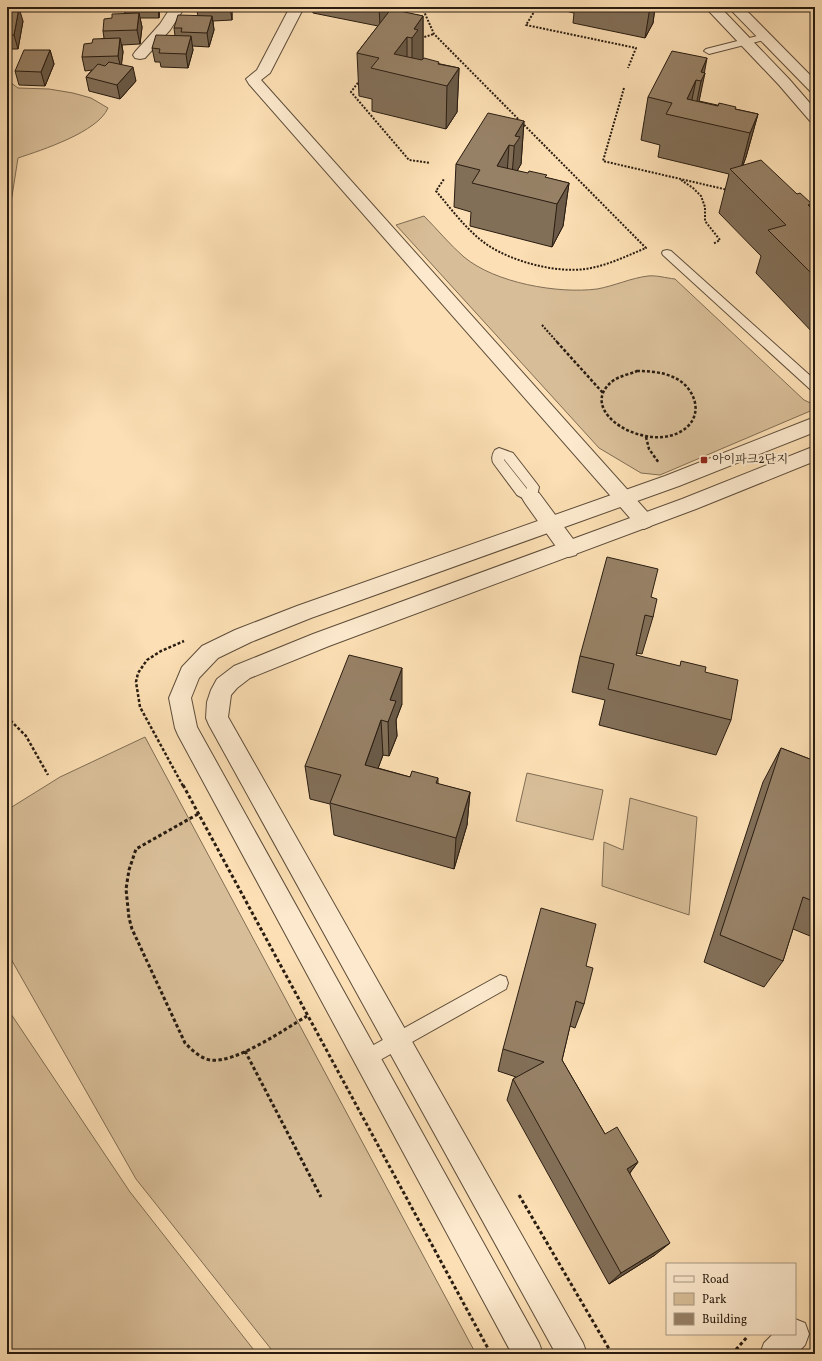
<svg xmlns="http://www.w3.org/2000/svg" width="822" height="1361" font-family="Vollkorn,'Noto Serif KR',serif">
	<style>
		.green { fill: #d8be98; stroke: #806d54 }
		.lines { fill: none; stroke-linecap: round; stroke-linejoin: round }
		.service-casing { stroke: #5e4d3a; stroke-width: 2 }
		.minor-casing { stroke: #5e4d3a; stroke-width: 2 }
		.tertiary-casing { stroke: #5e4d3a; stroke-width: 2 }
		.path-far2 { stroke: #291c11; stroke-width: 2; stroke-dasharray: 2 1.5; stroke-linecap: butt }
		.path-far1 { stroke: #291c11; stroke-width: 2.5; stroke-dasharray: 3 2; stroke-linecap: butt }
		.path { stroke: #291c11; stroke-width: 3; stroke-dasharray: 3.5 2.5; stroke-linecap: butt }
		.service { fill: #fdeace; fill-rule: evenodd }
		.minor { fill: #fdeace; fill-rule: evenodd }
		.tertiary { fill: #fdeace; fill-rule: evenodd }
		.wall { fill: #826f58; stroke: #291c11 }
		.shaded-wall { fill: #6a5a47; stroke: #291c11 }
		.building { fill: #978166; stroke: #291c11 }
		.poi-dot { fill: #8f2418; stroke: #fdeace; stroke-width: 1.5 }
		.labels { text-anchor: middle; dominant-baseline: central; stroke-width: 4; stroke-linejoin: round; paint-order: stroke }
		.poi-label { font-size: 12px; fill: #291c11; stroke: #fdeace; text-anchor: start }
	</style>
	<rect width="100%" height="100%" fill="#fcdfb4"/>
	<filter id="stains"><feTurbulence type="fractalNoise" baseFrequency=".005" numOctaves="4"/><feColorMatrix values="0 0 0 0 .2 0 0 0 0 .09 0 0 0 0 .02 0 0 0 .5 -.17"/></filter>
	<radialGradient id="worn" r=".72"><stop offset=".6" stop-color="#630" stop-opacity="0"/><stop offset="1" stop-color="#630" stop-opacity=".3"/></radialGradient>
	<path class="green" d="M7 80 18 88 49 89 73 93 91 98 108 108C98 132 42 150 18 158L7 228Z
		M424 216C437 229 450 245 464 257 495 283 558 294 597 289 614 286 631 278 648 276 656 275 666 278 675 279L804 400 815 405V409L660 475 641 473 599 448 396 225Z
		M145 737 476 1354H275L136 1179 7 952V810L60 777Z
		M527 773 603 790 593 840 516 821Z
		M630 798 697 817 689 915 602 886 604 842 623 850Z
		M7 1008 130 1192 257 1354H7Z"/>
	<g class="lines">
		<g class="service-casing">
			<path id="service" d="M765 34 768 35 770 37 768 39 709 54 704 51 706 49Z
				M667 250 671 251 815 380V391L811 390 663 255 662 253 663 251Z
				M499 448 513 453 537 484 539 487 536 501 532 503 517 495 494 464C491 460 492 454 495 450ZM504 459 527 488V489L504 460Z
				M500 975 506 977 508 983 506 989 373 1064 367 1066 361 1064 359 1058 361 1052Z"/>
		</g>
		<g class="minor-casing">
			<path id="minor" d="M171 7H185L170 30 145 58 140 59 135 58 133 55 135 52 160 24Z
				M290 7H304L270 73 261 80 651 516 654 521 651 526 644 529 637 526 249 84 246 79 257 70Z
				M532 491 539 493 576 543 579 549 576 555 569 557 562 555 525 503 522 498 525 493Z
				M795 1319 805 1323 809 1334 805 1345 796 1354H760L764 1343 773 1334H795Z"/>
		</g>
		<g class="tertiary-casing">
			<path id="tertiary" d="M705 7H720L789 79 815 109V123L810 121 779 85Z
				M728 7H743L815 80V92L810 91Z
				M815 417V432L679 486 311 618 251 642 218 658 199 678 191 698 197 727 539 1343 543 1354H512L178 735 175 728 169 698 182 667 202 646 235 630 297 606 665 476Z
				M815 446V461L696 509 329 646 250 678 237 688 231 695 228 717 583 1343 587 1354H556L209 725 206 718 207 702 211 690 217 679 234 666 313 634 682 499Z"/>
		</g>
		<path class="path-far2" d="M422 7 434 34 646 248C626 256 607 266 585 269 556 273 514 262 489 246 468 232 452 210 436 191L444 179
			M537 7 526 25 636 48 628 68
			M421 38 434 34
			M360 80 351 92 409 160 430 163
			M624 88 603 161 728 190
			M681 180 693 188 701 196 705 207V221L720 240 713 244
			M542 325 558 343"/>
		<path class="path-far1" d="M557 342 603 393
			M637 371C649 371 662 372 673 377 693 385 705 412 686 428 651 457 571 411 614 380 620 376 630 374 637 371Z
			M646 437 649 449 659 463
			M7 717 26 736 48 775
			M183 786 140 707 136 682 138 673 147 660 161 651 184 641"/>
		<path class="path" d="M183 785 491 1354
			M198 814 136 849 129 870 126 889 129 918 132 929 185 1043C192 1050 200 1058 210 1060 235 1064 285 1029 307 1016
			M245 1051 321 1197
			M519 1195 612 1354
			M732 1354 748 1336"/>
		<use href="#service" class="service"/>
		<use href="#minor" class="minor"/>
		<use href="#tertiary" class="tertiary"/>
	</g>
	<path class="wall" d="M124 7H160L159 18H140L142 27 140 44 122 45 123 52 121 65 136 81 120 99 89 91 86 77 92 70 85 71 82 57 92 43 104 38 103 31 112 18 125 14Z
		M196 7H232V20L213 21 214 30 209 47 192 46 193 50 188 68 161 67 160 62H155L152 48 175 36 174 28 198 16Z
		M312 7H391V9L390 10 423 16V59L422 60 459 68 457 112 446 129 372 111V99L359 96 357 53 378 26 313 13Z
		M559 7H655L653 23 645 38 573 23 574 13 558 9Z
		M7 8 23 21 18 49H7Z
		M50 50 54 64 45 86 19 85 15 71Z
		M704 73 699 101 758 114 746 157 743 165 797 194 812 204 811 208 815 212V335L756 273 761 256 719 213 729 174 658 157 660 145 641 140 648 97Z
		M524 121 521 164 517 171 569 183 563 226 552 247 470 226 471 212 454 207 456 164Z
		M651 597 653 617 642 654 637 653 636 655 731 720 716 755 599 725 605 700 572 692 580 656Z
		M402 704 396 720 397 736 389 756 383 755 378 768 410 777 438 778V784L470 792 467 825 454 869 334 835 330 804 310 799 305 766Z
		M781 748 815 761V938L793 929 783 961 764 987 704 962 763 782Z
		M586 966 584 1004 575 1028 570 1026 562 1060 605 1134 638 1162 630 1173 655 1255 609 1284 507 1100 513 1079 516 1077 498 1071 503 1049Z"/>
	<path class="shaded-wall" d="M158 7H160L159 18Z
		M230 7H232V20Z
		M379 7H391V9L380 26Z
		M650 7H655L653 23 645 38Z
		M19 8 23 21 18 49 14 35Z
		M139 13 142 27 140 44 137 30Z
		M212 16 214 30 209 47 207 33Z
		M423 16V59L418 66 412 78V38L414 29Z
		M191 36 193 50 188 68 186 54Z
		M407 37V77L394 54Z
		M120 38 123 52 121 69 118 56Z
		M50 50 54 64 45 86 41 72Z
		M707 58 704 75 705 73 696 116 693 120 701 81V72Z
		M133 67 136 81 120 99 117 85Z
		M459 68 457 112 446 129 447 86Z
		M696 80 688 119 687 99Z
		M758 114 746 157 739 176 750 133Z
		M524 121 521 164 517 171 511 190 515 136Z
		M509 145 506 189 497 166Z
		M569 183 563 226 552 247 557 204Z
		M812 204 798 247 808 205Z
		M402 668V704L396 720 397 736 389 756 388 722 390 700Z
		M381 720 383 755 367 798 365 765Z
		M470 792 467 825 454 869 456 838Z
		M638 1162 625 1179 627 1169Z
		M670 1243 655 1255 609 1284 621 1273Z"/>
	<path class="building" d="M7 8H19L14 35H7Z
		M391 9 423 16 414 29 418 30 412 38 407 37 394 54 422 60 424 58 439 62 438 64 459 68 447 86 371 68 379 58 357 53Z
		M139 13 137 30 103 31 104 19 112 18V14Z
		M178 15 212 16 207 33 181 32 182 28H174Z
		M156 35 191 36 186 54 159 53 160 49 152 48Z
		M120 38 118 56 82 57 84 44 92 43 93 39Z
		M24 50H50L41 72 15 71Z
		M672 51 707 58 701 72 705 73 701 81 696 80 687 99 718 106 719 103 736 107 735 109 758 114 750 133 666 114 672 103 648 97Z
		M109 62 133 67 117 85 86 77 98 64 105 66Z
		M488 113 524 121 515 136 520 137 514 146 509 145 497 166 528 173 529 171 547 175 545 177 569 183 557 204 472 183 480 170 456 164Z
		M761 160 797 194 800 193 812 204 808 205 815 212V277L768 230 786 225 730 169Z
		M607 557 658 569 651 597 657 599 653 617 645 615 636 655 680 666 681 661 706 667 705 672 738 680 731 720 608 689 614 664 580 656Z
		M349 655 402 668 390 700 396 701 388 722 381 720 365 765 410 777 412 771 438 778 436 783 470 792 456 838 330 803 341 775 305 766Z
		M781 748 815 761V902L803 897 783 961 720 935Z
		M541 908 596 924 586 966 593 968 584 1004 576 1001 562 1060 605 1134 617 1127 638 1162 627 1169 670 1243 621 1273 513 1079 544 1062 503 1049Z"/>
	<rect class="poi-dot" x="700" y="456" width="8" height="8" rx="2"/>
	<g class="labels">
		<g class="poi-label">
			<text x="712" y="460">아이파크2단지</text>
		</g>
	</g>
	<rect width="822" height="1361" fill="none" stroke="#fcdfb4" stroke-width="24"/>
	<rect x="8" y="8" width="806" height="1345" fill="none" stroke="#291c11" stroke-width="2"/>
	<rect x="12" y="12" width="798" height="1337" fill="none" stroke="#291c11"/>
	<rect x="666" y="1263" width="130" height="72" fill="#fdeace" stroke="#a89882"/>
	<rect x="674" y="1276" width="20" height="6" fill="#fdeace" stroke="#a89882"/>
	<text x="702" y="1283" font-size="12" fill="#291c11">Road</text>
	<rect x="674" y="1293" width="20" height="12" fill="#d8be98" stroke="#a89882"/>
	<text x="702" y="1303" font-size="12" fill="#291c11">Park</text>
	<rect x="674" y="1313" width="20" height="12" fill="#978166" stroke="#a89882"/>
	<text x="702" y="1323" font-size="12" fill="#291c11">Building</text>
	<rect width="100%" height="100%" filter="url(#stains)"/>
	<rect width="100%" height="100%" fill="url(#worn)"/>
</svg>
